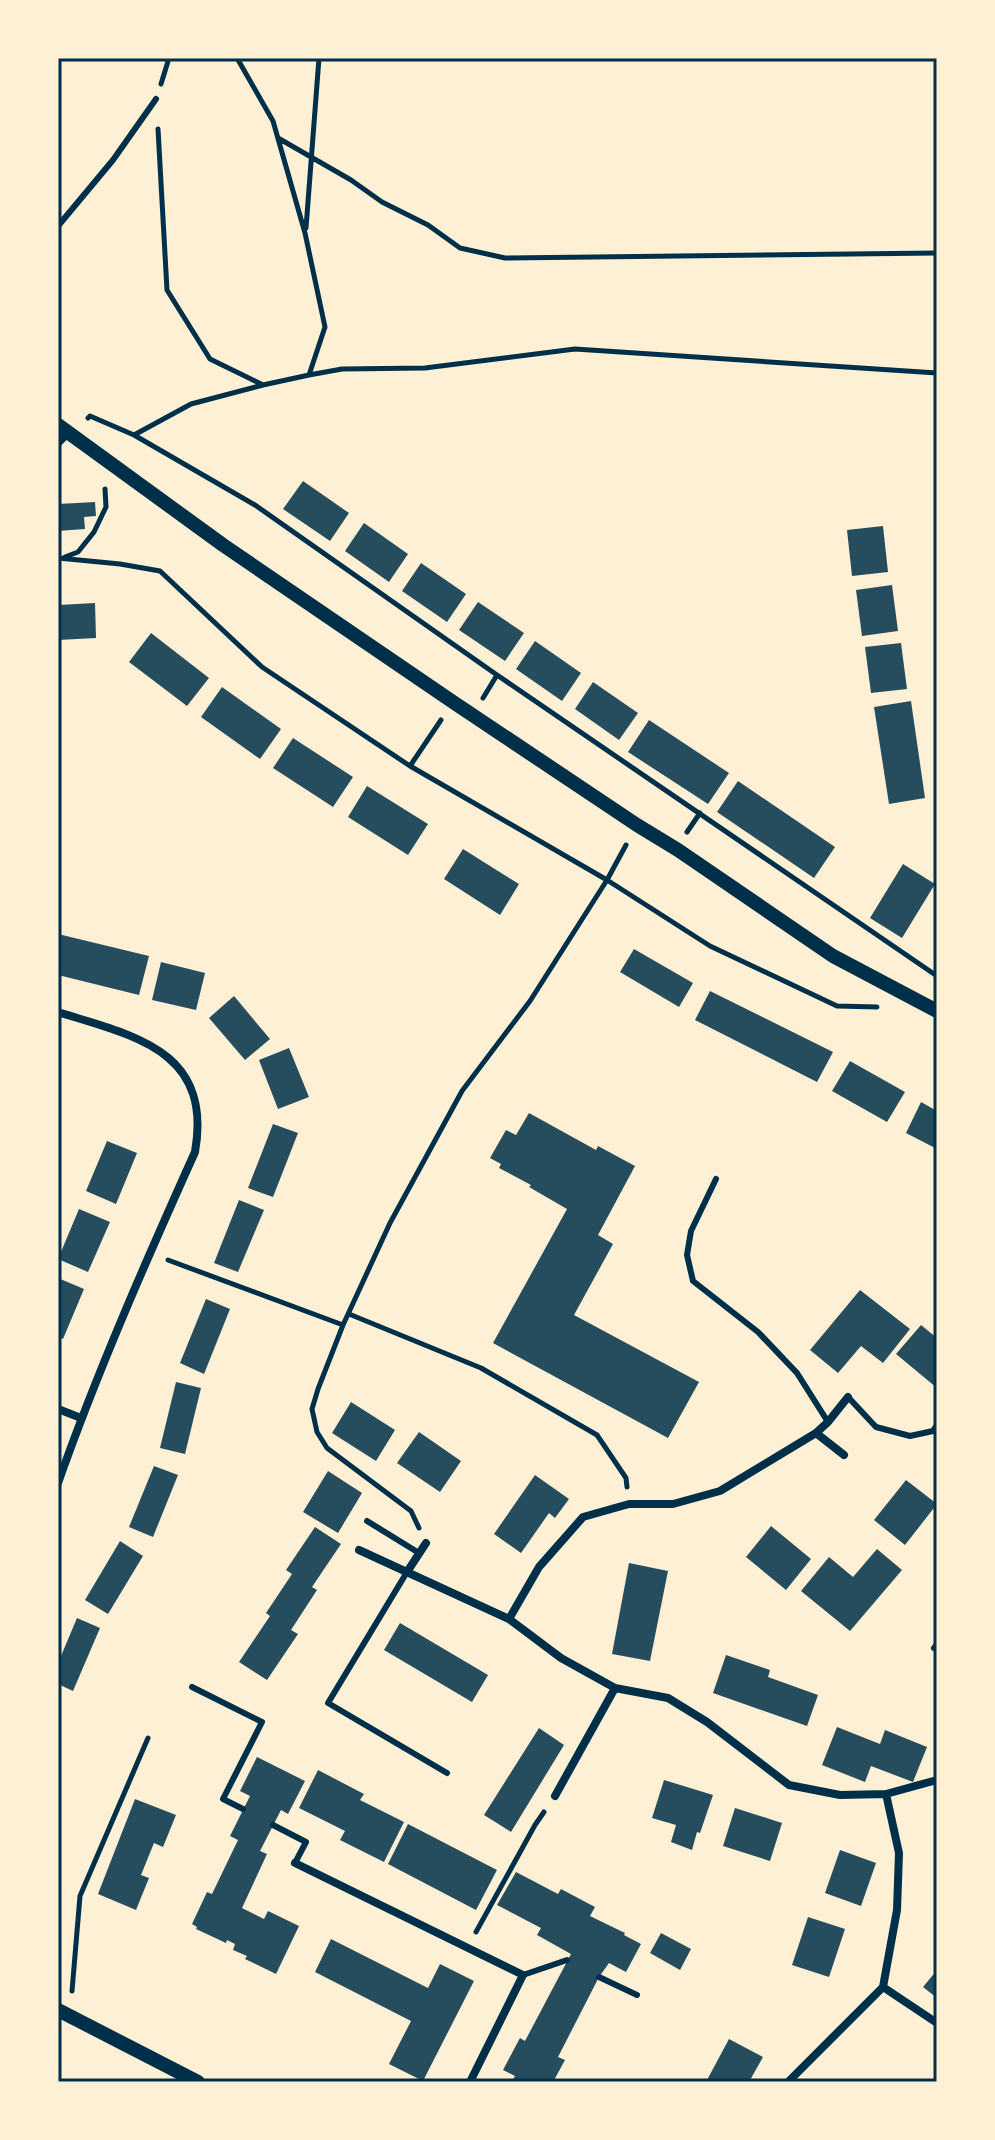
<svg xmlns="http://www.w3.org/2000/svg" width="995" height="2140" font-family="Signika,sans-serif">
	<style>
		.building { fill: #264d5e }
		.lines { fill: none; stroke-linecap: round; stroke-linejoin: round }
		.path { stroke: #003049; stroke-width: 5 }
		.service { stroke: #003049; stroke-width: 6 }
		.minor { stroke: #003049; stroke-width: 8 }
		.tertiary { stroke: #003049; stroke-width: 14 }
		.neatline { fill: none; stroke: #003049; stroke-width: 3 }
	</style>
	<rect width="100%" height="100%" fill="#fdf0d5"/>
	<path class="building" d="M303 481 349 513 330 541 283 509Z
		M95 502 96 516 84 517 85 529 58 531V504Z
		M364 523 408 554 389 582 345 551Z
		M883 526 888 572 852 576 847 530Z
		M421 563 466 594 447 622 402 591Z
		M892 585 898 631 862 636 856 590Z
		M478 602 524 633 505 661 459 630Z
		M95 603 96 638 58 640V605Z
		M151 633 209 678 187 706 129 662Z
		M535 641 581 673 562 701 516 669Z
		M901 643 907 689 871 693 865 647Z
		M593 682 638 713 619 740 575 709Z
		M222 687 281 729 260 759 201 717Z
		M911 701 925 798 889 804 874 707Z
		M649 720 729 773 708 804 628 752Z
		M293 738 353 777 333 807 273 768Z
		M738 781 835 847 814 878 717 812Z
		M367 786 428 824 408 855 348 817Z
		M463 849 519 884 500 915 444 879Z
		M903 864 935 884 902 938 870 918Z
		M58 934 149 956 139 995 58 975Z
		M634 949 693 983 679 1007 620 972Z
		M161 962 205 973 196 1010 152 1000Z
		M710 991 833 1052 817 1082 695 1020Z
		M234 996 270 1039 245 1060 209 1018Z
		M289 1048 309 1097 278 1109 259 1060Z
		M850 1061 905 1092 887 1122 832 1091Z
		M921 1102 937 1111V1149L906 1133Z
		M529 1113 596 1150 598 1146 635 1166 598 1235 613 1244 574 1315 699 1382 668 1438 493 1343 567 1209 529 1187 531 1185 499 1168 501 1164 490 1158 506 1130 516 1135Z
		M273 1124 298 1133 273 1197 248 1188Z
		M107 1141 137 1153 116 1204 86 1191Z
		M239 1200 264 1210 238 1272 214 1263Z
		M79 1209 110 1222 88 1272 58 1259Z
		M58 1278 84 1289 63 1339 58 1337Z
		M860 1290 910 1329 883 1363 861 1346 838 1373 810 1350Z
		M206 1299 230 1309 204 1374 180 1363Z
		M921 1325 937 1338V1388L896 1354Z
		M176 1382 201 1388 185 1454 160 1448Z
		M351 1402 395 1430 376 1461 332 1433Z
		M419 1432 461 1461 440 1492 397 1463Z
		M154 1466 178 1475 153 1537 129 1527Z
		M328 1471 362 1493 338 1533 303 1512Z
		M535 1475 569 1499 555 1518 549 1513 521 1553 494 1534Z
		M906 1480 937 1504 905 1545 874 1520Z
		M771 1526 811 1559 786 1590 746 1557Z
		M315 1527 341 1544 312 1587 317 1590 291 1630 298 1634 267 1680 239 1662 270 1616 266 1613 292 1574 286 1570Z
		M120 1541 143 1556 108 1614 85 1600Z
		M877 1549 902 1570 850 1631 801 1591 829 1557 853 1577Z
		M629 1563 668 1571 650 1661 612 1654Z
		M77 1618 100 1628 73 1691 58 1684V1663Z
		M400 1623 488 1675 472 1702 384 1650Z
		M726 1655 770 1670 768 1677 818 1695 807 1726 713 1693Z
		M837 1727 880 1744 885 1730 927 1747 913 1782 871 1766 865 1782 822 1765Z
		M539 1728 564 1745 511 1832 484 1815Z
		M257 1757 305 1781 288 1814 281 1810 260 1851 267 1854 242 1908 264 1919 268 1911 299 1926 276 1974 245 1959 247 1956 233 1950 235 1944 227 1940 226 1943 196 1929 197 1927 192 1924 207 1892 212 1894 238 1840 230 1836 250 1796 240 1791Z
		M318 1770 364 1794 360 1800 404 1822 384 1862 340 1840 345 1831 299 1808Z
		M664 1780 713 1795 700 1833 697 1832 692 1850 671 1842 676 1825 652 1818Z
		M135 1799 176 1815 163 1847 154 1843 141 1875 149 1878 136 1910 98 1894Z
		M735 1808 782 1823 770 1861 723 1846Z
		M408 1824 497 1870 476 1910 388 1864Z
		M840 1850 876 1863 861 1906 825 1893Z
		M516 1872 558 1894 561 1889 595 1907 590 1916 625 1933 624 1935 641 1944 626 1972 609 1963 599 1977 558 2057 565 2060 553 2082H512L515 2076 503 2070 520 2038 525 2041 571 1954 537 1935 541 1928 497 1905Z
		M808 1917 845 1929 829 1977 792 1965Z
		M661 1933 691 1949 680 1970 650 1953Z
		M331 1939 428 1988 440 1964 474 1981 423 2081 389 2064 411 2021 315 1972Z
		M937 1970V1998L923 1987Z
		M729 2039 763 2057 749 2082H710L707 2080Z"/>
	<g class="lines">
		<path class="path" d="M237 58 273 121 305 233 325 327 309 375
			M161 84 169 58
			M158 129 167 290 210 359 263 385
			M278 138 351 180 382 202 428 225 460 248 505 258 937 253
			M306 228 319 58
			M88 418 90 416 134 435 191 404 263 385 309 375 342 369 425 368 575 349 937 373
			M134 435 255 505 497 675 937 976
			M65 557 78 552 94 532 106 507 105 489
			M58 558 120 564 160 571 262 667 410 766 607 880 710 946 837 1006 877 1007
			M483 698 497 675
			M410 766 441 720
			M687 832 700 813
			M168 1260 343 1325
			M349 1314 481 1368 597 1435 626 1478 627 1487
			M419 1528 411 1511 327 1448 317 1432 312 1409 318 1389 343 1325 390 1223 462 1091 530 1001 607 880 626 845
			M476 1932 535 1825 544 1812
			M72 1991 80 1896 148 1738"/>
		<path class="service" d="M58 226 113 160 156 99
			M716 1179 691 1231 687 1255 693 1281 758 1332 797 1373 828 1422
			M848 1397 876 1427 910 1436 933 1431 937 1425
			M367 1521 419 1553
			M407 1572 328 1703 447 1773
			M934 1648 937 1644
			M192 1687 262 1722 223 1799 243 1809
			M273 1825 306 1842 295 1863
			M523 1975 567 1960
			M599 1977 637 1995"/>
		<path class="minor" d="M58 443 68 433
			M58 1012C134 1036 213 1050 195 1152 146 1261 98 1370 58 1483
			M58 1409 81 1418
			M816 1433 844 1455
			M359 1550 509 1619 561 1658 615 1688 668 1698 707 1722 789 1785 840 1795 886 1794 937 1780
			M407 1572 426 1543
			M509 1619 539 1567 583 1517 629 1504H673L720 1491 816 1433 828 1422 848 1397
			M555 1796 615 1688
			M295 1863 523 1975 470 2082
			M883 1987 937 2023
			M788 2082 883 1987 897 1910 899 1853 886 1794"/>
		<path class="tertiary" d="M58 425 223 545 453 702 637 825 678 850 833 956 937 1011
			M58 2010 198 2082"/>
	</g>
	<rect width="995" height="2140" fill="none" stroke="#fdf0d5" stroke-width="120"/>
	<rect x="60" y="60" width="875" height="2020" class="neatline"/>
</svg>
